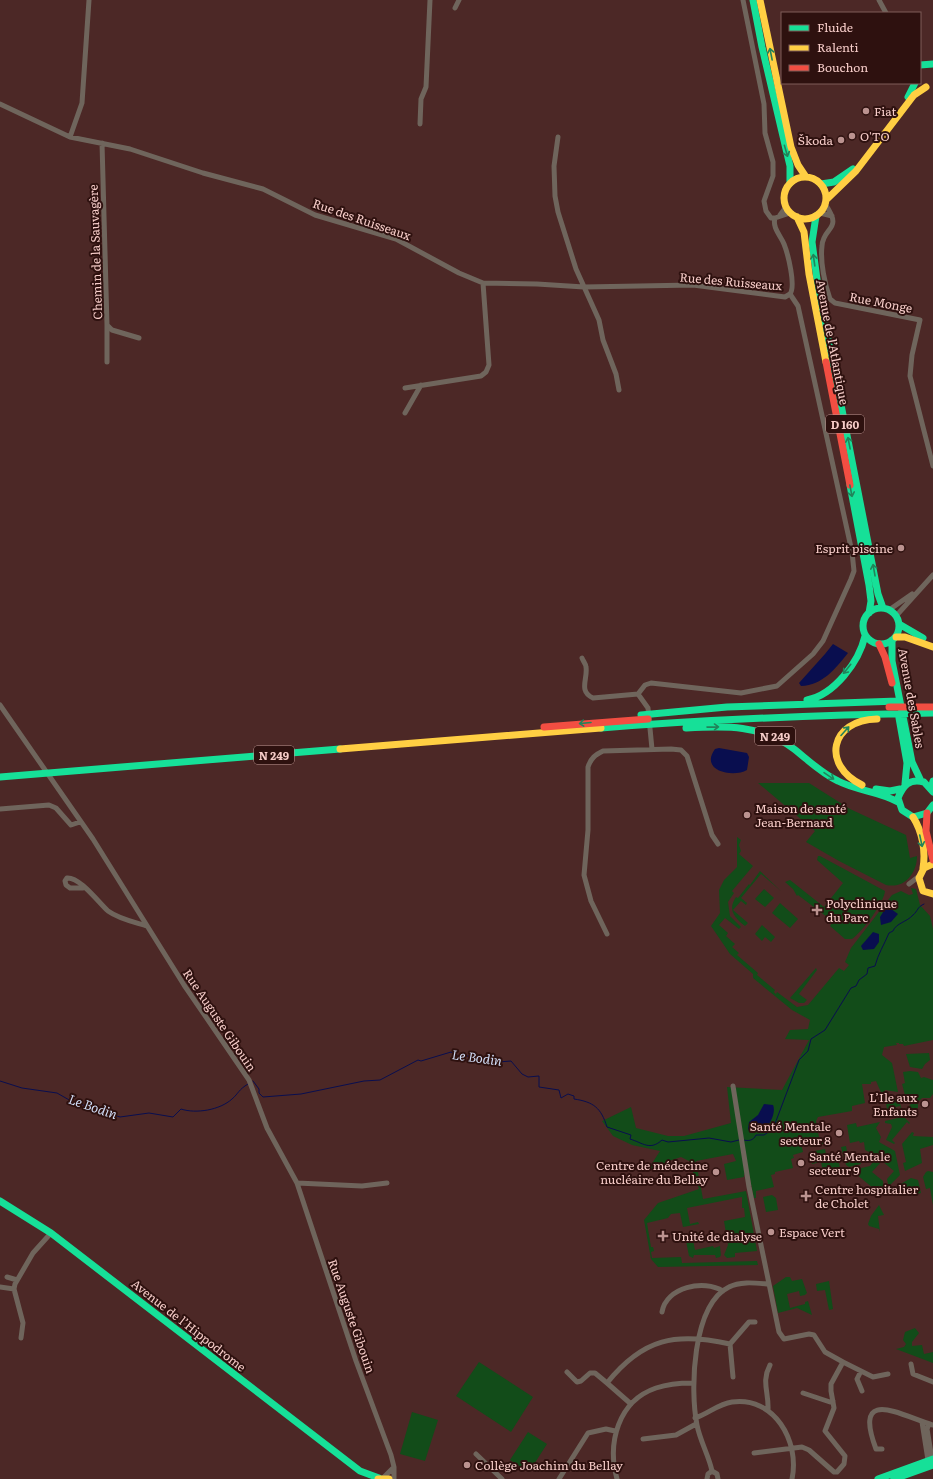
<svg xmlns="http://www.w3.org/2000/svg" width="933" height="1479" font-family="Literata,serif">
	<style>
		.green { fill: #124c19 }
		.water { fill: #090e4f }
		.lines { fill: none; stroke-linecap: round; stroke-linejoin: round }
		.stream { stroke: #090e4f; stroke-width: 1 }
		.street { stroke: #6f655c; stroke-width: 5 }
		.fast { stroke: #16e098; stroke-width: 7 }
		.slow { stroke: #ffcf43; stroke-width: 7 }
		.jam { stroke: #f24e42; stroke-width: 7 }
		.oneway { stroke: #21835a }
		.poi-dot { fill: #bb9390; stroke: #2e110f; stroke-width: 1.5 }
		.labels { text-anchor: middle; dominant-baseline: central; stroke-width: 4; stroke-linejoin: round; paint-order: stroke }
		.shield { fill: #2e110f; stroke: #bb9591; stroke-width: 1 }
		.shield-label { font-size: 11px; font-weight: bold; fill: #f7cdc9 }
		.poi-label { font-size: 12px; fill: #f7cdc9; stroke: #2e110f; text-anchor: start }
		.street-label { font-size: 12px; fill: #f7cdc9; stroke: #2e110f }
		.water-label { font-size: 13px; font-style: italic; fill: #d2def8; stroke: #2e110f }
	</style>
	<rect width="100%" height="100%" fill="#4c2826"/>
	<path class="green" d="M758 783H809L850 809 906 835 910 858 917 856C917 873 905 889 886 885L839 861 806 842 815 831Z
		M737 837 741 840 739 845 741 851 739 854 753 866 732 891 734 893 728 902 730 916 741 927 739 929 725 918 719 925 728 933 726 936 735 944 732 947 739 953 737 955 758 973 757 975 775 990 774 992 776 994 777 992 797 1007 808 1005 839 968 844 971 849 965 845 962 851 948 892 895 901 891 909 895 913 894 911 888 916 889 920 905 930 916 933 929V1040L904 1046 903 1044H899V1043H896L897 1045 884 1047 882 1055 892 1063 898 1092 885 1090 886 1096 883 1097 876 1081 871 1082V1084H862L865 1103 852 1106V1111L818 1117 816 1121 820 1143 823 1142V1144L811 1147 810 1142 801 1144 803 1152 793 1155 794 1158 791 1159 793 1168 775 1172V1174L771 1175 774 1187 756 1191V1198H754L749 1175 744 1174V1177L727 1180 724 1164 736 1161 733 1154 696 1161 703 1199 746 1191 757 1251 735 1253V1257L727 1258 724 1255 728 1245 724 1221 745 1217 744 1208H742V1197L687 1208 690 1224 698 1222 699 1224 683 1227 680 1213 671 1214 668 1218 647 1223 651 1247H653L654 1251 651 1252 652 1258 681 1257 682 1263 757 1261 758 1265 658 1267 651 1259 644 1220 658 1203 699 1189 689 1161 681 1157 669 1161 654 1171 649 1168 660 1151 632 1145 613 1136 602 1121 631 1107 636 1128 668 1136H684L731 1123 727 1087 782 1090 809 1040 785 1039 790 1030 808 1029 810 1020 792 1010 753 978V974L730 954 711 926 720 913 719 890 724 880 737 867Z
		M818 856H820L885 891C884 903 862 932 852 939H845L830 926 832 923 827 917 798 895 797 896 793 889 785 882 790 880 824 907 843 883 817 860Z
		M760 871 781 891 761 874 741 898 747 903 746 905 741 901 733 910 748 923 745 926C735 918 727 910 736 897L738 898 749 884 750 885Z
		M764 889 774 898 765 907 755 899Z
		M780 903 798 919 790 928 772 913Z
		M762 925 775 937 771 942 765 937 762 941 755 934Z
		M816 968 817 970 799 994 807 1000 804 1003H799L790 998Z
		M929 1053 930 1060 925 1064 922 1069 910 1067 906 1054Z
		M910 1071 918 1072 921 1078 924 1077 933 1080V1094L930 1098H922L918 1102V1108L912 1109 915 1115 914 1117 909 1106 911 1104V1101L906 1099 902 1084 905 1083 903 1072Z
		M894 1098 899 1100 904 1117 910 1123 909 1124 907 1122 892 1140 895 1143 894 1144 886 1140 892 1127 891 1124 885 1123V1121L902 1117 900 1106 887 1109 885 1099Z
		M880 1122 876 1128 881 1137 879 1142 895 1151 900 1175 890 1185 888 1184 887 1179 894 1171 882 1161 872 1172 883 1181 884 1190 879 1193 856 1174 857 1169 870 1166 873 1162 871 1153 865 1150 864 1142 860 1143 859 1141 850 1143 847 1125 856 1123 857 1127Z
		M912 1132 914 1133 913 1136 933 1137V1145L920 1149 922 1163 905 1171 903 1163 906 1162 902 1144Z
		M846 1146 848 1157H851V1161L860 1159 861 1164 849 1167 846 1165 841 1147Z
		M825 1149 827 1160 838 1158 840 1168 823 1172 821 1162 812 1164 809 1152Z
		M928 1171 933 1172V1205L930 1188 926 1189 923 1177 926 1172Z
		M911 1178 918 1180 921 1193 908 1196 905 1184 899 1185Z
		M772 1195 776 1198 778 1210 766 1212 763 1197Z
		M879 1205 884 1215 878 1216 880 1232 879 1229 869 1226 868 1224 871 1216Z
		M700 1232 692 1235 695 1250 713 1246 714 1248 720 1246 721 1255 720 1257 716 1258 715 1255H694L693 1258 689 1256 685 1236Z
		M786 1277H790L792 1281 802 1279 807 1293 805 1295 800 1296 799 1291 787 1294 790 1308 805 1304V1302L808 1301 812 1315 797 1308 778 1313 773 1286Z
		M829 1281 833 1309 829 1310 825 1290 817 1291 816 1284Z
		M915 1328 919 1333 912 1342V1346L922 1345 924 1354 933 1352V1363L896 1349 904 1347 906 1344 903 1340 905 1332Z
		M479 1362 533 1397 511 1432 456 1396Z
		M412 1412 438 1420 425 1461 400 1454Z
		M528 1432 547 1444 529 1472 510 1460Z"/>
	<path class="water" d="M833 644 848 653C835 669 823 685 801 686L799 683 825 654Z
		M719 748 747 753 749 757 747 770C733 778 699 771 715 749Z
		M887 906 898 914 891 922 881 925 880 917Z
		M873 932 879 934V942L874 949 863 950 861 946Z
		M764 1104 773 1105C776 1111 771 1124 765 1128 761 1131 754 1131 750 1132L748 1129 749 1122 758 1115Z"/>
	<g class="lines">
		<path class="stream" d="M0 1081 22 1088 57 1093 71 1101 120 1117 149 1113 173 1117 181 1109C196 1114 220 1110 232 1099 239 1093 238 1090 248 1084
			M253 1081 259 1089V1093L263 1097 301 1094 364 1081 380 1080 418 1060 421 1061 451 1052 457 1056C470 1056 481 1056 494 1058L498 1062 511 1061 522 1074 528 1077 539 1076V1087L559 1090 561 1098 568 1094 574 1096V1099C594 1102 601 1108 607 1127L631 1135 630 1139C643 1143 650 1151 662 1140L668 1142 709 1138 731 1142 739 1140
			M743 1140C749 1141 753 1141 756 1135H764L773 1129 799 1060 808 1051 811 1039 825 1030 851 988 856 986 859 980 867 974 868 968 875 966C878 954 884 945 889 933L893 931C896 923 907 922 913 915 918 911 917 907 924 904"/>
		<path class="street" d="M743 0 764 104 765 133 773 162V176L764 201 766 211 771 218H775
			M879 0 886 13
			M455 8 459 0
			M0 104 70 137 130 149 203 173 263 189 315 215 396 239 459 273 483 283 537 284 584 287 693 285 785 297 790 294C796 286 788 254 784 244 781 236 772 228 775 218
			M420 124 421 99 426 87 430 0
			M70 137 82 103 89 0
			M558 137 554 166 555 196 558 212 576 269 599 320 603 340 616 374 619 390
			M102 143 107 325 112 330 139 338
			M825 204C844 231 823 226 822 246 820 262 825 285 830 299L835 303 920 320 912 355 910 376 933 466
			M820 213 832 216
			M780 215 786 207
			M775 218 790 213
			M107 362V325
			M405 388 481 376 486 372 489 365 483 283
			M405 413 421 385
			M889 610 912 594
			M896 616 933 575
			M582 658C583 661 586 664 586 667 588 679 578 691 593 698L638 694 648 708 652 749
			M638 694 645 685 651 683 741 693 777 686 813 654 823 641 851 579 854 571 852 552 798 306 790 294
			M0 705 93 839 184 985 249 1080 267 1128 297 1183 356 1361 391 1455 394 1467
			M0 809 49 805 56 808 71 825 80 822
			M909 884 918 877
			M83 888H70L66 885 65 881 67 878C80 877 99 903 108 911 119 919 134 922 147 926
			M607 934 591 901 584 875 588 830V767C591 758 595 755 603 751L671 749 681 750 687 756 712 835 718 844
			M733 1086 749 1187 779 1332 784 1339 809 1334 814 1335 825 1352 843 1362 831 1384V1391L834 1408 825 1431 845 1456 844 1464 837 1472H834L809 1450 802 1447 754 1453
			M297 1183 362 1186 387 1183
			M7 1277 17 1280
			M0 1287 14 1289
			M662 1312C666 1287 704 1279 723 1291
			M21 1338 23 1323 14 1289 15 1284 33 1253 51 1233
			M730 1344 733 1377
			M843 1362 873 1377 888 1374
			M911 1364 913 1374 933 1382
			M861 1371 857 1379 862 1391
			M567 1372 577 1382 581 1381 590 1373H595L607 1383
			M803 1393 830 1402 833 1401
			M631 1404 607 1383C643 1338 676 1332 730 1344L749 1322H755
			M768 1410C769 1392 761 1382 770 1365
			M695 1418C708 1414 718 1404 732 1402 774 1396 800 1441 792 1479
			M922 1422 928 1460
			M929 1424 927 1429 932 1459
			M643 1439 676 1435 696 1424
			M882 1449H876C852 1385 902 1416 933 1425
			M476 1454 502 1479
			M712 1471C709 1456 700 1441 697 1425 690 1391 692 1305 729 1287 740 1281 756 1283 768 1284
			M383 1478 394 1467V1479
			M559 1479 588 1433 606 1429 615 1431
			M617 1479C607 1443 618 1401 656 1388 668 1384 680 1383 692 1383
			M707 1479 708 1474 712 1471 717 1474 718 1479"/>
		<path class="fast" d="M753 0 762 47 790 166V183
			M920 65 933 64
			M908 97 915 83
			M821 184 834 182 853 169
			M816 216 812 242 818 287 878 594 883 608
			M850 485 869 585 871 601 869 613
			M863 626a18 18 0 1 1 36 0a18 18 0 1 1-36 0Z
			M899 624 923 638
			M892 640V661L912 762 921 781
			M807 700C834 695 859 662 865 636
			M641 715 727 707 898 701
			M899 718 907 763 905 784
			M601 728C712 719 822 715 933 713
			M686 728C725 726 761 724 794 749 808 760 821 773 838 781 857 791 879 791 898 802
			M0 777 340 749
			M876 789 890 791 900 789
			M931 789 933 781
			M933 792 924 782C909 778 903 786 898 798L902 810 913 817 927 813 933 805
			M0 1201 51 1233 360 1471 379 1478
			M878 1479 933 1459
			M894 1479 933 1465"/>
		<path class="slow" d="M760 0 791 147 798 165 806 177
			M784 198a21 21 0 1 1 42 0a21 21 0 1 1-42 0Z
			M826 200 856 171 914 95 926 87
			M797 217 804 232 809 274 826 362
			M896 637H905L933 647
			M340 749 601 728
			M862 785C821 765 830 720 877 719
			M913 817C922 831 926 851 923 868
			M933 864 924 868 919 878 923 891 933 894
			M378 1479H389"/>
		<path class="jam" d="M826 362 850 485
			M879 644 885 657 892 683
			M889 707H933
			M544 727 648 719
			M927 813 926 831 933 860"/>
	</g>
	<defs><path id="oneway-shaft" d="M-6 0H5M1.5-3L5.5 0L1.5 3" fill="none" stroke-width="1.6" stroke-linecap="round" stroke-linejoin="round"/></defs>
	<g class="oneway">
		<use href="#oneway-shaft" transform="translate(771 54) rotate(-101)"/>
		<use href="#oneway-shaft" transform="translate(786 151) rotate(74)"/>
		<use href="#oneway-shaft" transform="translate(814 260) rotate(-98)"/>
		<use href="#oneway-shaft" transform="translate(849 443) rotate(-101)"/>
		<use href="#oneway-shaft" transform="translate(851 491) rotate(79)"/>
		<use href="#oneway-shaft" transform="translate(874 570) rotate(-100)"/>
		<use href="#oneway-shaft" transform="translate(847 669) rotate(129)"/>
		<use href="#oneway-shaft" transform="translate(585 723) rotate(175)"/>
		<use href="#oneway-shaft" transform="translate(713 727) rotate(-1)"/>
		<use href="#oneway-shaft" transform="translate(845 731) rotate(-48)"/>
		<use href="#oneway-shaft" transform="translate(829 776) rotate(34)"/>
		<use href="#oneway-shaft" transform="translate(921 841) rotate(78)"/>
	</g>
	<g class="poi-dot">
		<circle cx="866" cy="111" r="4"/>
		<circle cx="852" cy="136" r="4"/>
		<circle cx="841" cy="140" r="4"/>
		<circle cx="901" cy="548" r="4"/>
		<circle cx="747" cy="815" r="4"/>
		<path d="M815 904h4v4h4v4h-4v4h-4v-4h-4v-4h4z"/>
		<circle cx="925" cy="1104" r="4"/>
		<circle cx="839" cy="1133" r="4"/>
		<circle cx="801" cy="1163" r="4"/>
		<circle cx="716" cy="1172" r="4"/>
		<path d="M804 1190h4v4h4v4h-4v4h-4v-4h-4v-4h4z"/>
		<circle cx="771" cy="1232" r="4"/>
		<path d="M661 1230h4v4h4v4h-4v4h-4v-4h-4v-4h4z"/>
		<circle cx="467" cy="1465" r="4"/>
	</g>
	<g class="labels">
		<g class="shield">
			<rect x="826" y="415" width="38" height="18" rx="3"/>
			<rect x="755" y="727" width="40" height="18" rx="3"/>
			<rect x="254" y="746" width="40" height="18" rx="3"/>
		</g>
		<g class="shield-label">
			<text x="845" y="424">D 160</text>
			<text x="775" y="736">N 249</text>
			<text x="274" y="755">N 249</text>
		</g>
		<g class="poi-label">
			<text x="874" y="111">Fiat</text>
			<text x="860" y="136">O'TO</text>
			<text x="833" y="140" text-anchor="end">Škoda</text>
			<text x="893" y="548" text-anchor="end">Esprit piscine</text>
			<text x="755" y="808">Maison de santé<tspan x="755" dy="14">Jean-Bernard</tspan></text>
			<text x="826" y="903">Polyclinique<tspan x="826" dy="14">du Parc</tspan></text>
			<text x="917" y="1097" text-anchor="end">L’Ile aux<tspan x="917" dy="14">Enfants</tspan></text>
			<text x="831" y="1126" text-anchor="end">Santé Mentale<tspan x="831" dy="14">secteur 8</tspan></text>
			<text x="809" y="1156">Santé Mentale<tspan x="809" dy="14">secteur 9</tspan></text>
			<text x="708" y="1165" text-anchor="end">Centre de médecine<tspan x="708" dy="14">nucléaire du Bellay</tspan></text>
			<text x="815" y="1189">Centre hospitalier<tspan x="815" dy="14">de Cholet</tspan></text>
			<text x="779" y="1232">Espace Vert</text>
			<text x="672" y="1236">Unité de dialyse</text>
			<text x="475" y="1465">Collège Joachim du Bellay</text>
		</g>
		<g class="street-label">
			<text transform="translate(362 219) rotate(19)">Rue des Ruisseaux</text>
			<text transform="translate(95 252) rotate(-92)">Chemin de la Sauvagère</text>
			<text transform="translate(731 281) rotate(5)">Rue des Ruisseaux</text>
			<text transform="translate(881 302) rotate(11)">Rue Monge</text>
			<text transform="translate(833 342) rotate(79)">Avenue de l’Atlantique</text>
			<text transform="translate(912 698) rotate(80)">Avenue des Sables</text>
			<text transform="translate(220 1020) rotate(56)">Rue Auguste Gibouin</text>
			<text transform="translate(352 1316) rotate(71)">Rue Auguste Gibouin</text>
			<text transform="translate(189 1325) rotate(38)">Avenue de l’Hippodrome</text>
		</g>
		<g class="water-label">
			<text transform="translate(477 1057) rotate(8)">Le Bodin</text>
			<text transform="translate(93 1106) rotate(19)">Le Bodin</text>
		</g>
	</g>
	<rect x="781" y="12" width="140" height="72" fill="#2e110f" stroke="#7e5c59"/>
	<rect x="789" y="25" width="20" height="6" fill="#16e098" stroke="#7e5c59"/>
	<text x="817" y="32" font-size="12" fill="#f7cdc9">Fluide</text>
	<rect x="789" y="45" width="20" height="6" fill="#ffcf43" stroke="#7e5c59"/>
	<text x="817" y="52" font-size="12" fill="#f7cdc9">Ralenti</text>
	<rect x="789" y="65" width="20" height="6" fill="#f24e42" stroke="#7e5c59"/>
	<text x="817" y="72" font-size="12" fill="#f7cdc9">Bouchon</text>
</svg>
